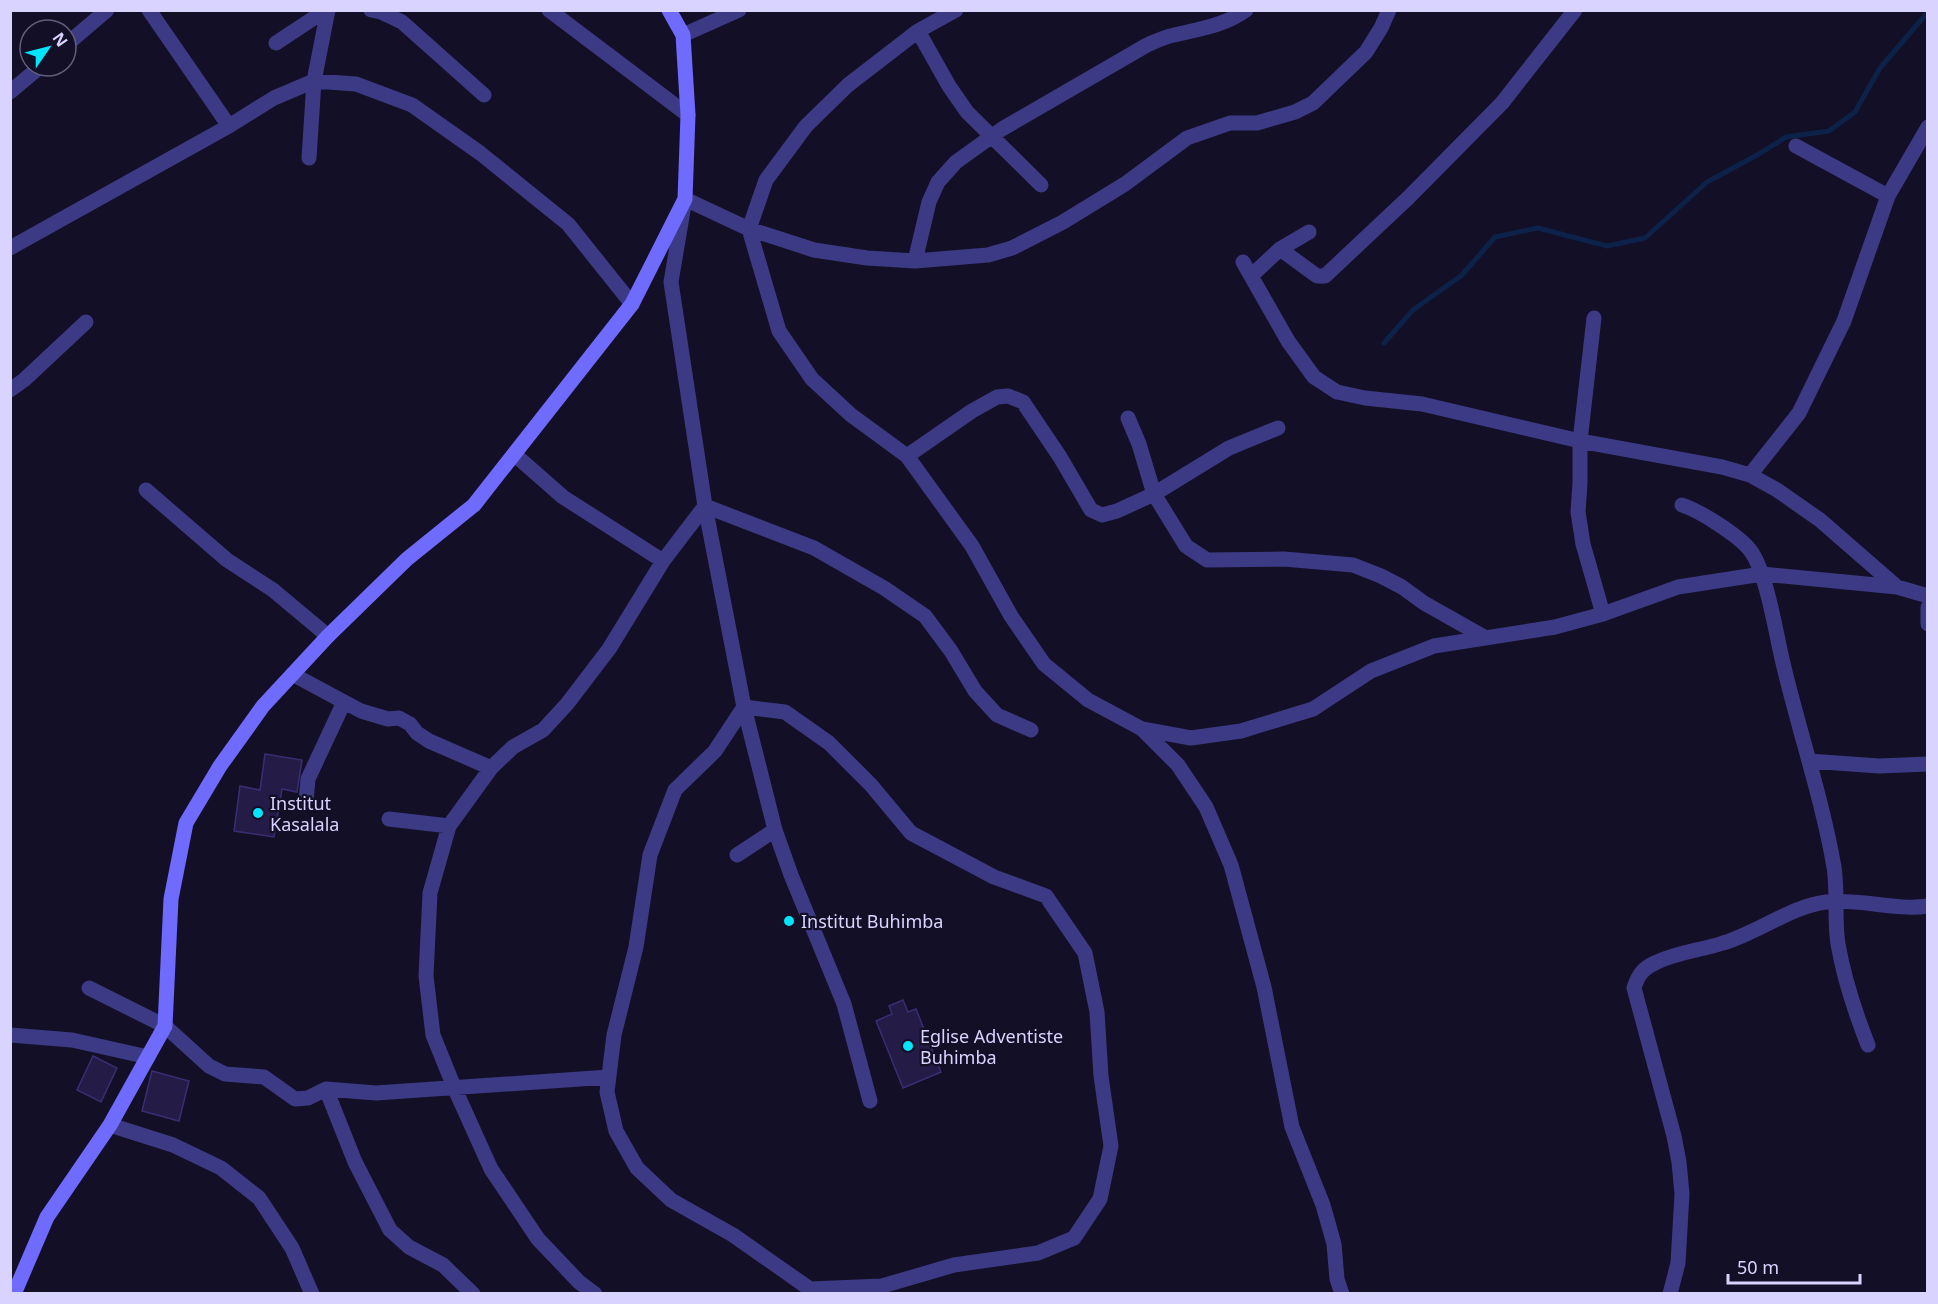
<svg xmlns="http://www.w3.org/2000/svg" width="1938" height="1304" font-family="'Noto Sans',sans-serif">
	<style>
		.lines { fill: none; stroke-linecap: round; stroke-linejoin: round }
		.stream { stroke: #0c2248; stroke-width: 5 }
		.building { fill: #241b47; stroke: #3b2d73; stroke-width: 1.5 }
		.street { stroke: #3d3a85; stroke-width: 15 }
		.secondary { stroke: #6f6bff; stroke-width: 15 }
		.poi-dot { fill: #00e5ff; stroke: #130f26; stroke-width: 2 }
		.labels { text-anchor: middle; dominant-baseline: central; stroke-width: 4.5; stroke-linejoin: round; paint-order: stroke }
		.poi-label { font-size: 18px; fill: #d9d4ff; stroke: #130f26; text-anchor: start }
	</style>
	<rect width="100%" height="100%" fill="#130f26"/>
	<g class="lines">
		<path class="stream" d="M1384 343 1413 310 1462 275 1495 237 1538 228 1607 246 1645 238 1707 182 1759 154 1786 137 1829 131 1855 112 1880 68 1928 12"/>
	</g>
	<path class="building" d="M265 754 302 760 297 792 282 789 274 837 234 831 240 786 260 790Z
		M903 1000 908 1012 916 1009 941 1072 903 1088 876 1021 892 1014 889 1006Z
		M93 1056 117 1068 101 1102 77 1090Z
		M152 1071 189 1081 179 1121 142 1111Z"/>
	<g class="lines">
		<path class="street" d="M149 10 229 126
			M371 10 381 12 402 22 484 95
			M549 10 688 115
			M956 10 918 31 848 85 806 126 766 180 749 229 779 331 812 379 851 415 907 456 972 546 1011 616 1044 664 1088 700 1142 729 1191 738 1241 731 1313 709 1371 671 1434 646 1555 627 1603 614 1678 587 1762 574 1897 587 1928 596
			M918 31 949 86 967 112 1041 185
			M683 35 739 10
			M276 43 326 10
			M66 45 107 10
			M10 92 41 66
			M1796 146 1888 196
			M309 158 314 81 328 10
			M10 248 229 126 274 98 314 81 356 84 412 105 480 153 568 224 632 304
			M1280 249 1317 276H1325L1408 198 1502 103 1575 10
			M915 261 929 202 938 182 956 162 1002 129 1147 45C1156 41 1164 37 1174 35 1199 29 1224 26 1246 10
			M1243 262 1288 341 1314 377 1337 392 1365 398 1422 404 1580 441 1722 467 1750 475 1777 490 1820 520 1897 587
			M1251 276 1280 249 1309 232
			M1594 318 1580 441V483L1578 512 1583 544 1603 614
			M10 390 24 380 86 322
			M1128 418 1139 444 1154 494 1186 546 1207 560 1284 559 1353 565 1381 576 1402 587 1424 603 1486 638
			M514 454 563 497 663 561
			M907 456 972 411 997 397 1008 396 1023 402 1060 457 1091 510 1102 515 1117 511 1154 494 1229 448 1278 428
			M1750 475 1799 413 1844 321 1888 196 1928 127
			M146 490 227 560 273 590 328 636
			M1682 505C1700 511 1738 535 1750 550 1767 572 1776 635 1783 663 1799 731 1822 798 1834 867 1838 892 1834 919 1838 944 1844 979 1855 1012 1868 1045
			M1928 607V624
			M294 675 361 711 388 719 399 718 410 724 417 733 429 741 491 768
			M744 707 785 712 829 743 871 785 911 833 994 877 1046 896 1085 953 1097 1012 1101 1076 1111 1146 1100 1199 1074 1238 1038 1253 954 1265 882 1286 810 1289 733 1235 671 1200 637 1168 616 1131 607 1092 614 1035 636 947 650 855 675 790 715 751Z
			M1142 729 1178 765 1206 807 1231 865 1264 987 1292 1127 1323 1205 1334 1244 1337 1279 1342 1294
			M1809 761 1879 766 1928 764
			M306 801 308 779 344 702
			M389 819 449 826
			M737 855 775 830
			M89 988 165 1026 209 1066 225 1074 264 1077 295 1099 308 1098 326 1089 376 1093 609 1077
			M10 1035 72 1040 148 1057
			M326 1089 355 1162 390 1230 409 1247 443 1265 473 1294
			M870 1101 844 1004 791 875 775 830 744 707 705 506 671 282 685 199 749 229 814 250 867 258 915 261 988 255 1012 248 1063 222 1125 184 1187 138 1230 123H1257L1295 112 1313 103 1366 52 1381 28 1389 10
			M110 1125 173 1145 221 1168 259 1198 292 1248 312 1294
			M595 1294 579 1282 538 1239 491 1169 454 1087 433 1035 426 976 430 893 449 826 491 768 513 747 543 730 567 704 609 649 663 561 705 506 814 548 884 588 925 616 951 651 975 691 997 715 1031 730
			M1670 1294 1678 1263 1682 1194 1679 1162 1674 1136 1634 988C1638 975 1643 968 1657 962 1678 952 1702 950 1723 943 1757 933 1792 906 1826 902 1859 898 1896 911 1928 906"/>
		<path class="secondary" d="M14 1294 47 1217 110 1125 165 1026 171 899 186 823 220 766 263 706 328 636 407 559 474 505 632 304 685 199 688 115 683 35 669 10"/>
	</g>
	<g class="poi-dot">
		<circle cx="258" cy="813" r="6"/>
		<circle cx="789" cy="921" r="6"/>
		<circle cx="908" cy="1046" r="6"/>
	</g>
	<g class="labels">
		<g class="poi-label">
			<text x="270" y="803">Institut<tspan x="270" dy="21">Kasalala</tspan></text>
			<text x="801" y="921">Institut Buhimba</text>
			<text x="920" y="1036">Eglise Adventiste<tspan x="920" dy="21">Buhimba</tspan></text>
		</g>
	</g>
	<rect width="1938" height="1304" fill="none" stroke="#d9d4ff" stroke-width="24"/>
	<g transform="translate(48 48) rotate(55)"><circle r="28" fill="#130f26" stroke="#625e7d" stroke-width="1.5"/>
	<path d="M0-4.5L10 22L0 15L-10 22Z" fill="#00e5ff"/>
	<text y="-9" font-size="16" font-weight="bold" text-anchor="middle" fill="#d9d4ff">N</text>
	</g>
	<path d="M1728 1274v9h132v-9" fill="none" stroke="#d9d4ff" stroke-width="3"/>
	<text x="1737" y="1274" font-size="18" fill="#d9d4ff" stroke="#130f26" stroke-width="4.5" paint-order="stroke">50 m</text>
</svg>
